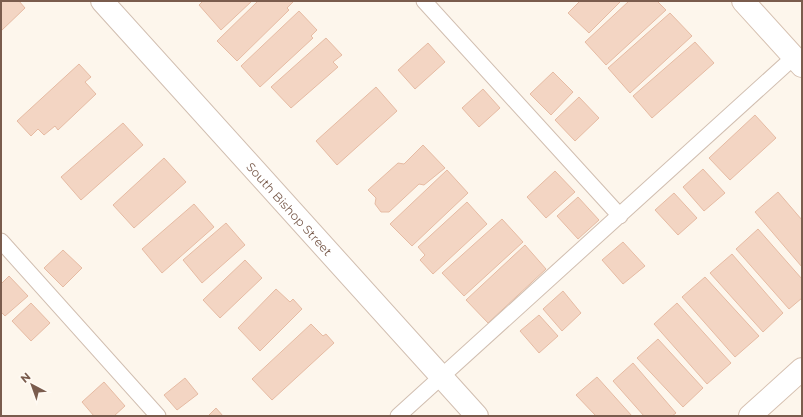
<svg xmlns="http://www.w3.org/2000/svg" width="803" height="417" font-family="Montserrat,sans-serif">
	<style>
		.building { fill: #f3d5c3; stroke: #e6bba3 }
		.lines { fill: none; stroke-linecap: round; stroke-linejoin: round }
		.lane-casing { stroke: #d1beb0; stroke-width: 17 }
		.street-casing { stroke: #d1beb0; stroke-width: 24 }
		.secondary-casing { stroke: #d6c0b0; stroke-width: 24 }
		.lane { stroke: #fff; stroke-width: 15 }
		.street { stroke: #fff; stroke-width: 22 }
		.secondary { stroke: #fff; stroke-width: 22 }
		.labels { text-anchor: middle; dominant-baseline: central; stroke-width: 4; stroke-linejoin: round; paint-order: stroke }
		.street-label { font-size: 12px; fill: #7a5c4d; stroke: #fffaf3 }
	</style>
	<rect width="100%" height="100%" fill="#fdf6ec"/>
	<path class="building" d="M1 1H19L25 8 1 31Z
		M203 1H252L221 30 199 5Z
		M258 1H294L287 8 289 10 237 61 217 41Z
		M580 1H621L589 33 568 13Z
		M629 1H657L666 10 606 65 585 42Z
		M299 11 317 30 311 36 313 38 260 87 241 66Z
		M670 13 692 36 630 93 608 68Z
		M326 38 342 55 333 62 338 67 291 108 271 87Z
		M695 42 714 63 652 118 633 96Z
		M428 43 445 62 415 89 398 70Z
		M79 64 91 77 85 82 96 94 58 130 55 126 44 135 38 129 31 136 17 121Z
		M553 72 573 92 551 115 530 94Z
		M376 87 397 111 337 165 316 141Z
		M483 89 500 108 479 127 462 108Z
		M579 97 599 118 575 141 555 120Z
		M755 115 776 138 730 180 709 158Z
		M123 123 143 145 81 200 61 177Z
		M423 145 445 168 424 185 419 184 389 212H381L375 204 376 198 368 190 398 163 404 164Z
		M164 158 186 182 134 228 113 205Z
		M703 169 725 193 704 211 683 187Z
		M447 170 468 193 412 246 390 224Z
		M555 171 575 192 546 218 527 197Z
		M778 192 802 220V267L755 212Z
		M674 193 697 218 678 235 655 210Z
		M578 197 599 220 578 239 557 216Z
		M467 202 487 224 433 274 420 260 425 255 418 247Z
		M194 204 214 227 162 273 142 249Z
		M502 219 523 242 464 296 442 273Z
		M226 223 245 245 202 283 183 260Z
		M758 229 802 279V298L789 309 736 249Z
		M623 242 645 266 623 284 602 260Z
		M525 245 546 269 488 323 466 300Z
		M63 250 82 268 63 287 44 268Z
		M732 254 783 313 763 332 710 273Z
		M245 260 262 278 220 318 203 300Z
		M9 276 28 296 5 316 2 313 1 314V284Z
		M705 277 759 336 735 357 682 297Z
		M276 289 290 302 293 299 302 309 260 351 238 328Z
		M563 291 581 313 562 331 543 309Z
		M31 303 50 323 31 341 12 321Z
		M677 303 731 363 707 384 654 324Z
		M539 315 558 336 539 353 520 331Z
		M311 324 323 336 326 334 334 343 272 400 252 379Z
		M658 339 703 388 683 407 637 358Z
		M633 363 676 413 672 416H644L613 381Z
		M597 377 632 416H596L576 395Z
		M185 378 198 394 177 410 164 395Z
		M104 382 125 406 114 416H94L82 402Z
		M216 408 223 416H208Z"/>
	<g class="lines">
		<g class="lane-casing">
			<path id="lane" d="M424 1 620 216
				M1 241 158 416
				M398 416 794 57"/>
		</g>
		<g class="street-casing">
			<g id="street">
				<path id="s1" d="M102 1 477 416"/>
			</g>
		</g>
		<g class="secondary-casing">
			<path id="secondary" d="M743 1 802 66
				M750 416 802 369"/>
		</g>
		<use href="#lane" class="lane"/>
		<use href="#street" class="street"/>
		<use href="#secondary" class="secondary"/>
	</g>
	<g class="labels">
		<g class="street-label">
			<text stroke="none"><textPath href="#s1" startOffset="280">South Bishop Street</textPath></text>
		</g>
	</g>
	<rect width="803" height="417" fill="none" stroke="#7a5c4d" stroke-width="4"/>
	<g transform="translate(32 385) rotate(319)" stroke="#fffaf3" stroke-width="3" paint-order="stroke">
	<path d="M0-3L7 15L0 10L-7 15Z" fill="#7a5c4d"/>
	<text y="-6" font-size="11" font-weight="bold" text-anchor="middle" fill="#7a5c4d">N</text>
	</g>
</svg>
